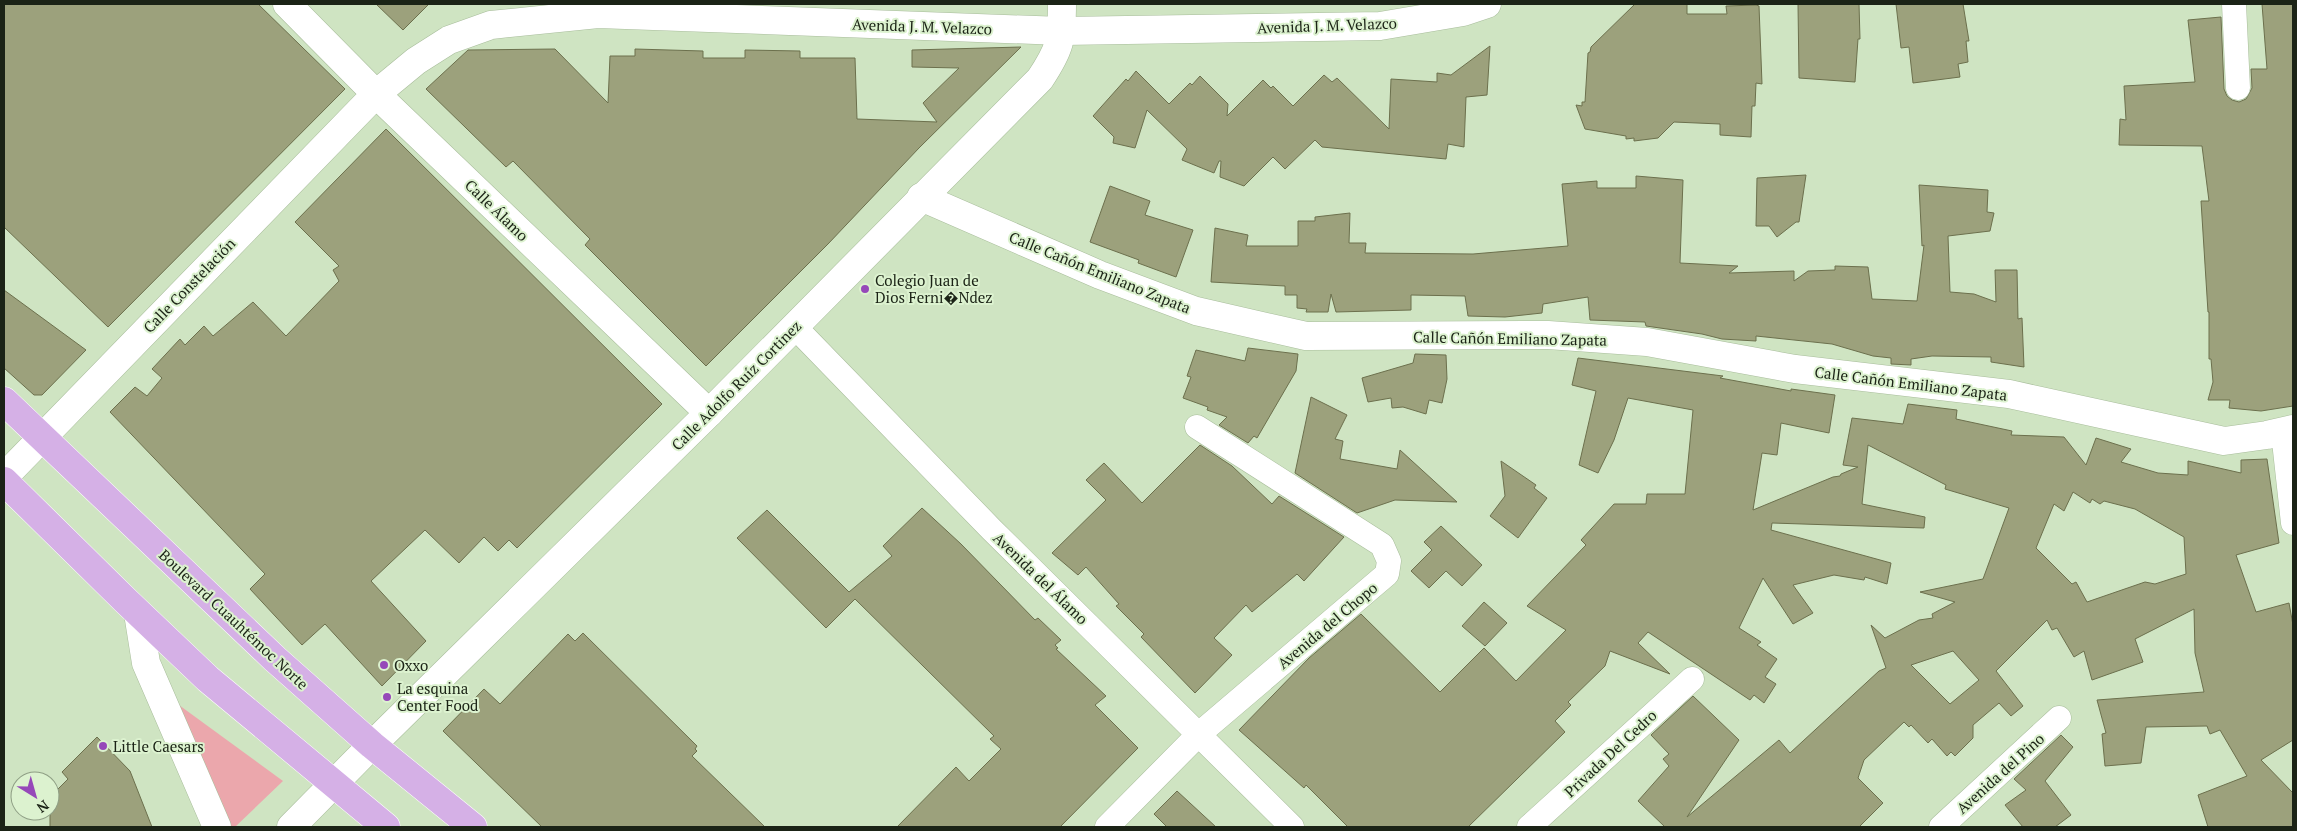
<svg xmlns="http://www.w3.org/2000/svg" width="2297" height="831" font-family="'PT Serif',serif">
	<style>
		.green { fill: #eba7ac }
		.building { fill: #9ca17c; stroke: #6c704d; fill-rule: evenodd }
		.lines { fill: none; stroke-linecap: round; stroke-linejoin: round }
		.minor-casing { stroke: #a8bd9b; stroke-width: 25 }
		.tertiary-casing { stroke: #a8bd9b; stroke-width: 29 }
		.secondary-casing { stroke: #a8bd9b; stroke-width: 29 }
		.primary-casing { stroke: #fff; stroke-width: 29 }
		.minor { stroke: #fff; stroke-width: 24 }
		.tertiary { stroke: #fff; stroke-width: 28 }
		.secondary { stroke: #fff; stroke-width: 28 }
		.primary { stroke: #d5b0e6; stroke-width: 28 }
		.poi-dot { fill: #9648b9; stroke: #dcf2cf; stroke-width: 2 }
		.labels { text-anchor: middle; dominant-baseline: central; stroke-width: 4; stroke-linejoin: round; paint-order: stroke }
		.street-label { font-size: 15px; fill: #1b2316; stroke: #dcf2cf }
		.poi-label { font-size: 15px; fill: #1b2316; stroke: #dcf2cf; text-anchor: start }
	</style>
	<rect width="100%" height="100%" fill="#cfe4c2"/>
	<path class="green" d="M157 689 283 781 235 827H217Z"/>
	<path class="building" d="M4 4H258L345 89 108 327 4 227Z
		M376 4H429L403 30Z
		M1635 4H1687V14H1727L1726 6 1756 5 1759 6 1762 84 1756 83 1755 106H1752L1751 137 1720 135V124L1674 122 1658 138 1634 141V138L1626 139V136L1585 129 1576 105 1582 106V102H1585L1588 53 1590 52 1591 47Z
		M1798 4H1859L1860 39H1858L1855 82 1799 78Z
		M1896 4H1963L1969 41H1966L1968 62 1958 64 1960 77 1913 83 1909 47 1901 48Z
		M2262 4H2293V406L2261 411 2229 408 2230 400H2208L2213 382 2211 359H2209V312H2208L2201 201H2209L2202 146 2119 145 2120 119 2126 120 2124 86 2195 82 2188 20 2221 17 2224 89 2227 96 2232 100 2239 102 2246 99 2252 88 2251 69H2267Z
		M1490 46 1487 95 1466 97 1464 147 1448 144 1446 159 1322 147 1315 140 1285 169 1273 157 1244 186 1220 177 1221 161H1219L1214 173 1182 160 1187 149 1147 110 1135 148 1113 143 1114 137 1093 116 1126 79 1128 81 1136 71 1169 104 1190 83 1192 85 1200 76 1228 104 1227 116 1263 80 1271 88 1273 86 1293 106 1324 75 1332 82 1337 78 1389 129 1391 79 1437 82V73L1451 75Z
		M1021 47 919 148 828 244 706 366 585 245 590 239 513 161 506 167 426 89 468 50 555 49 608 103 610 56H635V49L703 51V58H745V50L800 51V58H855L857 119 937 122 923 103 959 68 912 67V50Z
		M386 129 662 404 517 548 509 540 498 551 484 537 459 563 425 530 371 581 426 641 382 686 325 624 302 645 250 589 265 574 110 412 135 387 147 396 162 378 152 369 180 339 185 345 204 326 213 336 253 302 286 336 339 281 333 270 339 266 295 222Z
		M1806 175 1799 222H1796L1777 237 1769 226H1756L1757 178Z
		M1636 176 1683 180 1680 263 1738 266 1729 273 1794 271V281L1808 271 1835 270V266L1868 267 1872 299 1917 301 1924 245 1922 246 1919 185 1988 190 1987 212 1994 213 1990 231 1948 236 1950 292 1974 294 1996 302 1995 270H2017L2018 319 2022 318 2024 367 1991 362V357L1932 356 1911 359V365L1891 364V358L1873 356 1832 344 1756 336V341L1722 339 1702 334 1646 326 1645 322 1590 320 1588 297 1543 304 1542 313 1505 317 1468 316 1465 296 1411 295V310L1336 312 1331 294 1328 312H1306L1307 309 1297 308V295H1285V286L1211 282 1215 228 1248 235 1246 246H1298V221H1315V217L1350 213 1349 243H1366L1365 253 1473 254 1568 246 1562 184 1597 181V188H1636Z
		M1110 186 1150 201 1145 215 1193 230 1176 277 1138 263 1139 260 1090 242Z
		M4 290 86 350 42 395H34L4 368Z
		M1248 348 1298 354 1296 371 1257 438 1254 436 1248 443 1219 425 1227 417 1207 410 1208 407 1183 398 1191 377 1187 376 1196 350 1245 361Z
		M1415 354 1446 355 1447 379 1442 403 1429 400 1426 414 1403 407 1392 408 1391 398 1368 402 1362 378 1413 363Z
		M1578 358 1723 376 1720 378 1791 391V389L1835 395 1829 433 1781 423 1777 455 1762 453 1753 510 1833 477 1840 476 1841 474 1858 467 1843 465 1852 418 1903 424 1908 404 1957 410 1956 419 2012 431 2011 435 2064 437 2086 465 2096 438 2131 449 2121 462 2158 473 2188 475V461L2241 473V460L2267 459 2279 543 2236 555 2256 612 2289 603 2293 625V740L2261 760 2293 793V827H2208L2198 795 2247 776 2220 730 2210 734 2207 726 2146 727 2141 763 2105 766 2102 734 2106 733 2097 700 2204 692 2195 653 2194 609 2135 639 2143 662 2092 680 2084 651 2074 657 2057 628 2052 630 2047 620 1996 671 2023 706 2011 716 1999 703 1973 725V738L1955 756 1951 752 1947 756 1932 739 1928 743 1911 725 1909 727 1904 722 1864 760 1858 778 1883 803 1859 827H1665L1638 801 1669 766 1663 759 1669 754 1651 735 1693 696 1739 740 1687 817 1779 740 1790 753 1879 671 1886 668 1871 625 1885 638 1919 620 1933 618 1932 614 1955 602 1920 592 1983 579 2009 508 1945 489 1946 485 1868 445 1862 504 1925 517 1924 528 1772 523 1771 530 1891 563 1887 584 1865 577 1864 580 1834 575 1793 585 1813 613 1793 624 1763 578 1739 628 1761 642 1757 645 1777 659 1765 677 1776 684 1764 703 1754 695 1750 700 1648 632 1638 643 1670 674 1610 651 1605 666 1568 702 1571 705 1555 721 1565 732 1468 827H1348L1306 785 1304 788 1239 730 1309 658 1361 614 1440 692 1484 648 1516 681 1566 630 1527 606 1586 545 1581 540 1614 504H1646L1647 494H1685L1693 410 1628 398 1614 440 1598 473 1579 465 1596 391 1572 385ZM2073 492 2090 503 2092 499 2100 504 2104 501 2135 509 2184 537 2186 574 2155 584 2145 582 2087 602 2076 582 2072 584 2036 548 2054 504 2064 511ZM1953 651 1979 680 1950 704 1911 665Z
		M1311 397 1347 415 1335 439 1343 441 1340 459 1397 469 1400 450 1457 502 1395 500 1357 513 1295 473Z
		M1200 445 1232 466 1272 504 1279 496 1344 537 1304 581 1297 574 1252 612 1246 605 1214 638 1232 655 1195 693 1141 637 1144 634 1116 606 1119 604 1086 567 1078 575 1052 553 1106 500 1086 480 1104 463 1142 503Z
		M1501 461 1536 485 1534 488 1547 498 1518 538 1490 516 1505 496Z
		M922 508 961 544 1035 620 1038 618 1061 640 1055 645 1058 648 1056 649 1106 696 1095 705 1138 748 1060 827H897L956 767 969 781 1001 749 990 739 994 736 855 599 826 628 737 538 767 510 849 592 892 556 883 546Z
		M1441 526 1482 565 1462 586 1446 571 1429 588 1411 571 1432 550 1424 542Z
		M1484 602 1507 623 1485 646 1462 626Z
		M583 633 697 746 695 749 697 751 692 756 765 827H542L443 731 484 689 500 704 568 634 575 641Z
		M2061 735 2073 747 2045 781 2071 815 2055 827H2023L2005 805 2026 790 2014 779Z
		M97 737 130 771 152 827H50V797L68 779 62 772Z
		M1177 791 1216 827H1167L1154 814Z"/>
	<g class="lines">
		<g class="minor-casing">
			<path id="minor" d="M2234 4 2238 88
				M794 326 991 529 1292 827
				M2283 432 2293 523
				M1107 827 1199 734 1387 574 1389 561 1382 545 1197 427
				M1529 827 1692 679
				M1941 827 2059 718"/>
		</g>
		<g class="tertiary-casing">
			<path id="tertiary" d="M287 4 376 94 709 413
				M921 197 1100 275 1196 311 1306 336 1548 335 1647 342 1795 369 2009 394 2224 441 2267 435 2293 429
				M4 477 376 94 416 61 449 40 491 25 598 14 1062 31 1380 26 1463 12 1487 4"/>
		</g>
		<g class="secondary-casing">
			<path id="secondary" d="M138 613 146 663 217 827
				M291 827 372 745 709 413 1040 79C1060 49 1062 40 1062 4"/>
		</g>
		<g class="primary-casing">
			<path id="primary" d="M4 401 275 659 372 745 473 827
				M4 481 125 600 208 679 386 827"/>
		</g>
		<use href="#minor" class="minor"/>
		<use href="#tertiary" class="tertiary"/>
		<use href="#secondary" class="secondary"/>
		<use href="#primary" class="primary"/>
	</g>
	<g class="poi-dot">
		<circle cx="865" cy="289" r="5"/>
		<circle cx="384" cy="665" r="5"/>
		<circle cx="387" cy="697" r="5"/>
		<circle cx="103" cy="746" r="5"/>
	</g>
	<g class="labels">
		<g class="street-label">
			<text transform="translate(1327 25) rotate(-2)">Avenida J. M. Velazco</text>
			<text transform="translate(922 26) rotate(2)">Avenida J. M. Velazco</text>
			<text transform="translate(497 210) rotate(44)">Calle Álamo</text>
			<text transform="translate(1100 272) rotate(22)">Calle Cañón Emiliano Zapata</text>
			<text transform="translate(189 285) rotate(-46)">Calle Constelación</text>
			<text transform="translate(1510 338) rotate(1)">Calle Cañón Emiliano Zapata</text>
			<text transform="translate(1911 383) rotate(7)">Calle Cañón Emiliano Zapata</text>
			<text transform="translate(736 385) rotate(-45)">Calle Adolfo Ruíz Cortinez</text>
			<text transform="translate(1041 578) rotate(44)">Avenida del Álamo</text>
			<text transform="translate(234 619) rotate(43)">Boulevard Cuauhtémoc Norte</text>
			<text transform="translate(1327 625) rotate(-40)">Avenida del Chopo</text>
			<text transform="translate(1610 753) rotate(-43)">Privada Del Cedro</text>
			<text transform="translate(2000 773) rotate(-42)">Avenida del Pino</text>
		</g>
		<g class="poi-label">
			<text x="875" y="280">Colegio Juan de<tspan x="875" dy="17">Dios Ferni�Ndez</tspan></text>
			<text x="394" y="665">Oxxo</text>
			<text x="397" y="688">La esquina<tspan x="397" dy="17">Center Food</tspan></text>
			<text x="113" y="746">Little Caesars</text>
		</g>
	</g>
	<rect width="2297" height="831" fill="none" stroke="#1b2316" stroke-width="10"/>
	<g transform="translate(35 796) rotate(143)"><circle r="24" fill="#dcf2cf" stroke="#8f9f85"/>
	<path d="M0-4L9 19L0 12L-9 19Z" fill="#9648b9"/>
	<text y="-8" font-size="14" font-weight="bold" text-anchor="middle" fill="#1b2316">N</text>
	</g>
</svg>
